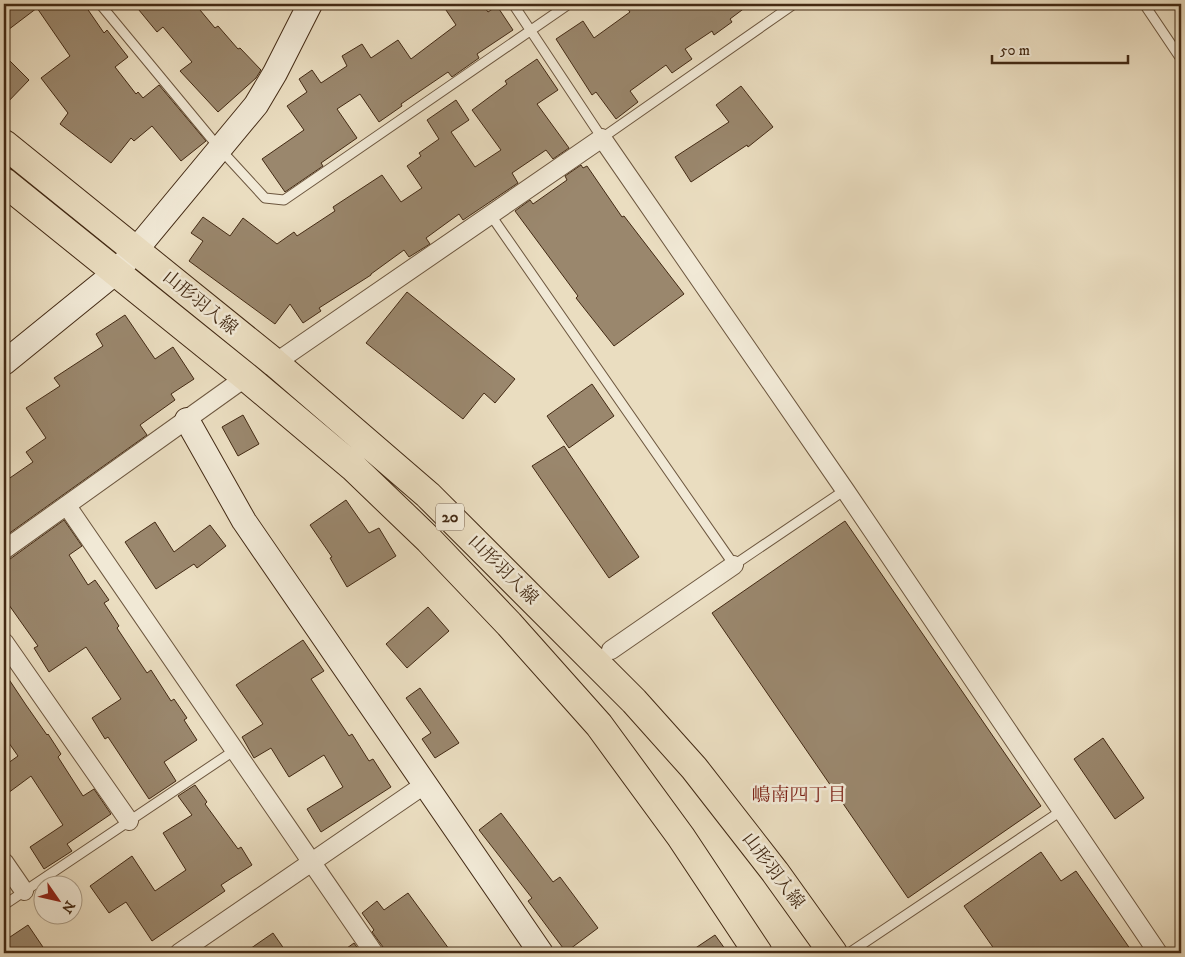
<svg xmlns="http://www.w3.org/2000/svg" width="1185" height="957" font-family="'IM FELL DW Pica','Noto Serif JP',serif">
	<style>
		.building { fill: #9a876d; stroke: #432a14 }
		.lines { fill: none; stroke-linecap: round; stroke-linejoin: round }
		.lane-casing { stroke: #6d573f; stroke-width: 11 }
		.street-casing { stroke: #6d573f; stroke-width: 20 }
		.secondary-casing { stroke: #432a14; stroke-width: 26 }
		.primary-casing { stroke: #432a14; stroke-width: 30 }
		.lane { stroke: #f1e9d6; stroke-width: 9 }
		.street { stroke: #f1e9d6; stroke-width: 18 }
		.secondary { stroke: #f1e9d6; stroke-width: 24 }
		.primary { stroke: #eaddc0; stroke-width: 28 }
		.labels { text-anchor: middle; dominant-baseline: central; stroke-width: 5; stroke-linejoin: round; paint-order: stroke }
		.shield { fill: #f1e9d6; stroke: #77634e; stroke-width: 1 }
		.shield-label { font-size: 16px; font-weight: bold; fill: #432a14 }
		.street-label { font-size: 18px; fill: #432a14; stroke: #f1e9d6 }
		.neighbourhood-label { font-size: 19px; fill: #7a1f14; stroke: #f1e9d6 }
	</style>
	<rect width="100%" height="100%" fill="#eaddc0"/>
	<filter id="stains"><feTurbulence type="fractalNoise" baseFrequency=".004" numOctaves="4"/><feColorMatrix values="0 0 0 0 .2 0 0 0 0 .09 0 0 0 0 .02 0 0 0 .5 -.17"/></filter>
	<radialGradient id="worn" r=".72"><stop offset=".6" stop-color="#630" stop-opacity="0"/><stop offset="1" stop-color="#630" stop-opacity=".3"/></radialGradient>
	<path class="building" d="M4 4H84L104 33 107 30 128 57 115 67 136 94 138 92 143 98 159 85 206 141 181 161 152 126 134 141 131 138 111 163 60 124 68 113 41 78 70 56 37 8 4 33Z
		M134 4H195L215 28 218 26 238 49 240 48 261 70 256 78 218 112 180 71 192 62 163 27 157 32Z
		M442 4H482L488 12 497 6 513 30 477 54 479 58 452 77 448 72 401 104 402 106 379 122 360 94 337 109 357 138 321 163 323 166 285 192 262 159 304 130 287 106 307 92 299 79 312 70 321 83 347 66 342 56 362 44 371 58 398 40 411 59 456 25Z
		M624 4H750L730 19 732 22 714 35 712 31 685 49 692 59 672 73 666 65 630 91 638 102 616 119 596 92 592 95 556 39 583 21 594 38 630 12Z
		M4 55 29 80 4 106Z
		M537 59 558 90 537 104 569 148 553 159 546 150 512 173 518 183 463 220 459 214 426 238 430 244 409 257 404 250 371 274V275L319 308 321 311 303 323 290 304 275 324 189 261 203 241 191 233 203 217 230 236 243 218 277 244 294 232 297 236 335 211 333 207 382 175 401 202 422 188 407 166 421 156 419 153 439 139 427 120 456 100 469 120 451 132 475 167 501 150 472 110 507 84 505 81Z
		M741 86 773 127 748 147 747 145 691 182 675 157 729 122 716 105Z
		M581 165 583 168 587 166 622 217 624 216 684 294 614 346 576 298 578 296 515 211 530 200 533 204 567 180 565 176Z
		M407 292 515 379 495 403 484 393 463 419 366 343Z
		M125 315 155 359 173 347 194 379 171 394 175 400 140 425 147 435 4 537V482L33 462 26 452 46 438 26 408 60 386 54 378 103 346 96 334Z
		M592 384 614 416 569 448 547 416Z
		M243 415 259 444 238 456 222 427Z
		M564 446 639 557 609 578 532 466Z
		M346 500 369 533 379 528 396 556 347 587 330 558 332 557 310 525Z
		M64 520 82 546 69 555 88 585 95 580 109 600 104 603 119 626 117 628 147 673 151 670 171 701 174 699 187 718 184 720 197 740 164 762 176 781 149 799 108 737 105 739 92 718 121 699 86 647 49 672 34 648 38 646 4 598V560L10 559Z
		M845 521 1041 806 908 898 712 613Z
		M155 522 174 552 210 525 226 546 197 568 194 564 156 589 125 542Z
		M428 607 449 631 407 668 386 644Z
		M303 640 324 671 311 679 349 736 352 734 369 761 373 759 391 787 321 832 307 809 343 787 324 755 289 777 271 748 254 758 242 737 263 724 236 685Z
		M4 672 26 705 47 735 48 734 61 754 58 757 83 796 94 789 111 814 67 844 72 851 44 869 30 847 63 825 31 776 4 796V766L18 756 4 736Z
		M420 688 459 743 435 758 422 739 431 733 406 698Z
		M1103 738 1144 798 1115 819 1074 759Z
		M195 785 207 802 205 804 238 849 241 847 252 865 221 885 225 891 152 941 126 902 109 913 90 886 132 856 155 891 186 870 163 833 192 815 178 796Z
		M501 813 553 882 560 877 598 928 566 952 528 901 532 898 479 830Z
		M1041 852 1061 881 1076 871 1133 953H997L964 906Z
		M408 893 452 953H384L383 947 372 932 374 930 362 913 377 901 384 910Z
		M28 925 47 953H4V941Z
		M273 933 287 953H244Z
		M715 935 728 953H688Z
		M354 943 361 953H340Z"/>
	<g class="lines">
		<g class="lane-casing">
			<path id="lane" d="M100 4 220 149 265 198 284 200 569 4
				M513 4 602 138 794 4
				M1144 4 1181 59
				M490 214 734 565 845 490
				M4 905 235 750
				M849 953 1061 811"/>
		</g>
		<g class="street-casing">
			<path id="street" d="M275 363 602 138 845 490 1158 953
				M67 506 374 953
				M4 550 246 377
				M4 642 129 821
				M611 650 734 565
				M4 862 24 891
				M179 953 424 785"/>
		</g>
		<g class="secondary-casing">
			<path id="secondary" d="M4 363 116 272 135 251 256 105 275 73 310 4
				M187 420 244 521 541 953"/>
		</g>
		<g class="primary-casing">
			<path id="primary" d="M4 144 275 363 428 495 634 701 694 768 775 872 833 953
				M4 182 246 377 353 467 429 540 509 624 599 725 681 837 758 953"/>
		</g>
		<use href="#lane" class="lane"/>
		<use href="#street" class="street"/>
		<use href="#secondary" class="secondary"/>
		<use href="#primary" class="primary"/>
	</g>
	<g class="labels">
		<rect class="shield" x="436" y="503.5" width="28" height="27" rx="4"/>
		<g class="shield-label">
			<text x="450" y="517">20</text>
		</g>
		<g class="street-label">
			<text transform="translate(200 303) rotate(39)">山形羽入線</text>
			<text transform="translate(503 570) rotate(45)">山形羽入線</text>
			<text transform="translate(773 871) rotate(53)">山形羽入線</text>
		</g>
		<g class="neighbourhood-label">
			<text x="799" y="795">嶋南四丁目</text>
		</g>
	</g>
	<rect width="1185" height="957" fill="none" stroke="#eaddc0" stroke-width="20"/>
	<rect x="5" y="5" width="1175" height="947" fill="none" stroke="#432a14" stroke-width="2.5"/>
	<rect x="10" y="10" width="1165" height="937" fill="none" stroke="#432a14"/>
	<g transform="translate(58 900) rotate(124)"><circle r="24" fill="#f1e9d6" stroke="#ab9d88"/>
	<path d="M0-4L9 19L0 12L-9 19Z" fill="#8f2418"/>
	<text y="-8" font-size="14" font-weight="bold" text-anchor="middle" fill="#432a14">N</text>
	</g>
	<path d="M992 55v8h136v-8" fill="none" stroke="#432a14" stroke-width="2.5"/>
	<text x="1000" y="55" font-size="15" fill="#432a14" stroke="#f1e9d6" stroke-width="4" paint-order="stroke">50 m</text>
	<rect width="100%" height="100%" filter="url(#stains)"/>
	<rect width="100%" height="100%" fill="url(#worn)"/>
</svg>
